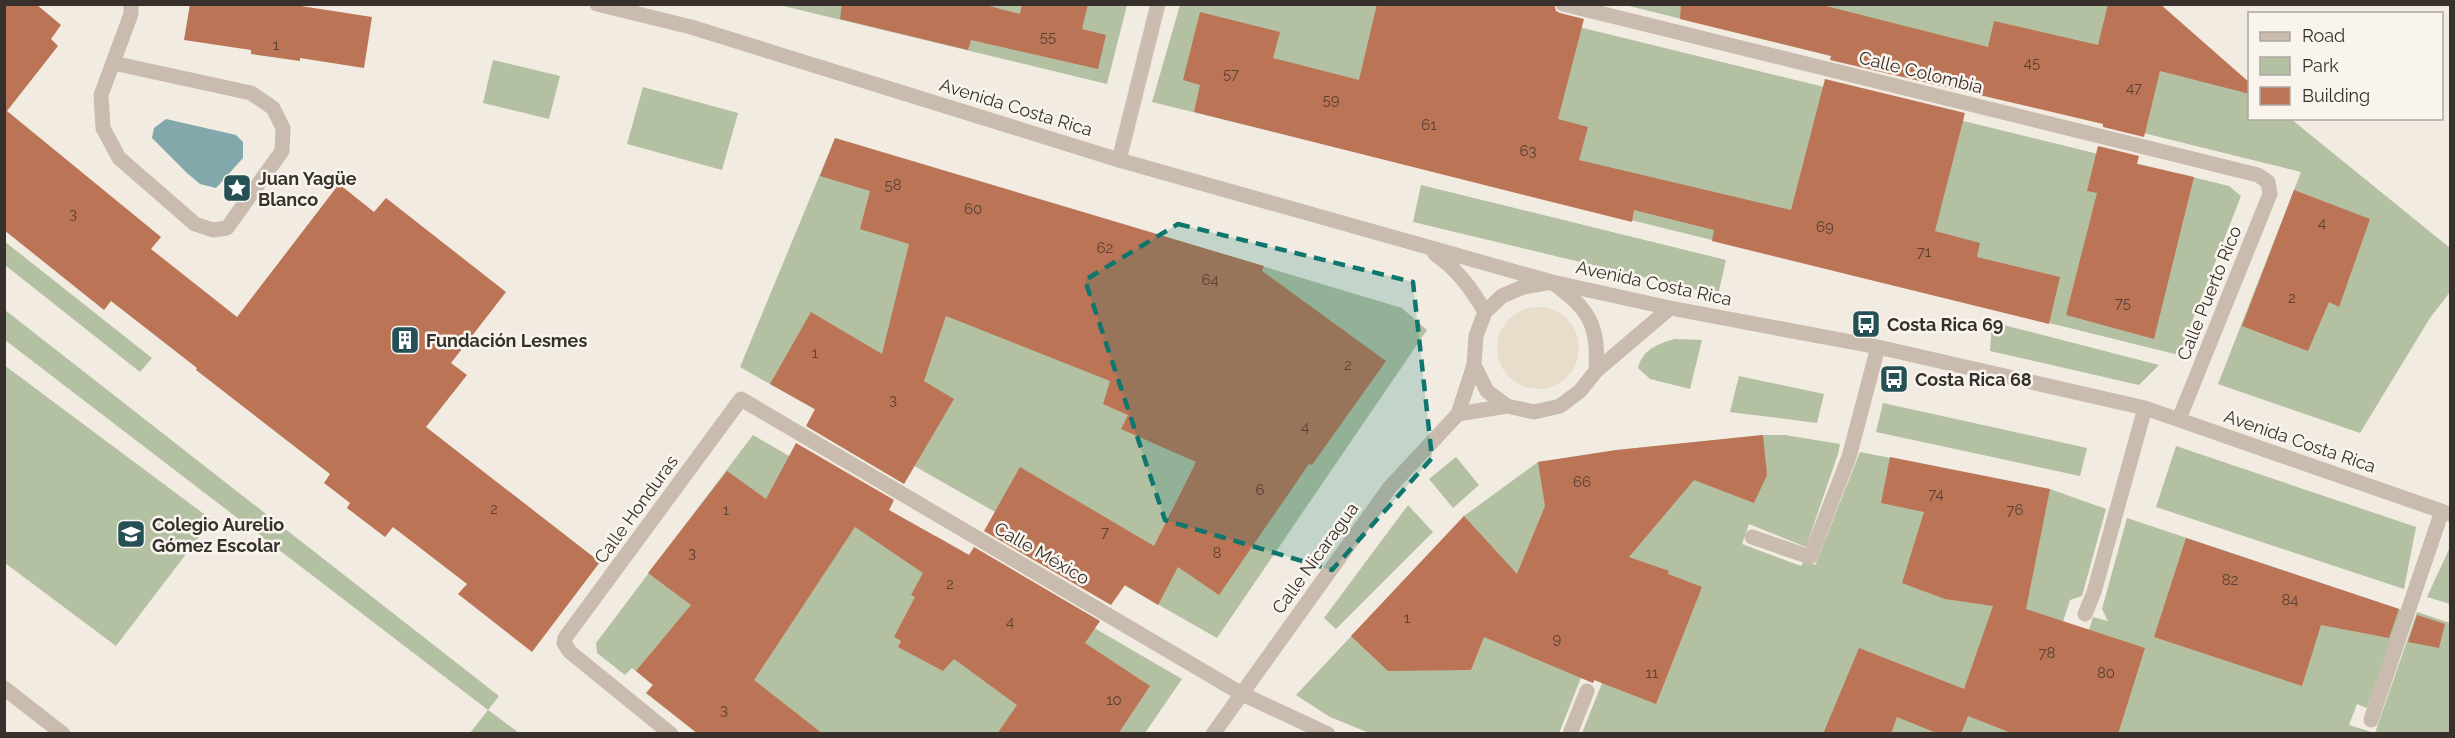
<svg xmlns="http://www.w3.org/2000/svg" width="2455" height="738" font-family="Raleway,sans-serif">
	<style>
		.green { fill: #b4c0a2 }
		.plaza { fill: #e8ddca }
		.water { fill: #83a8ac }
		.building { fill: #bb7556 }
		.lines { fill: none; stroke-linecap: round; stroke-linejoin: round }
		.minor { stroke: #c9bcae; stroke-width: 15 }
		.marked { fill: #0f766e; fill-opacity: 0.2; stroke: #0f766e; stroke-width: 4.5; stroke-dasharray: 12 8; stroke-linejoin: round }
		.labels { text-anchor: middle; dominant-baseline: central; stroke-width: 5; stroke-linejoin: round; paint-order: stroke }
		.number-label { font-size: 15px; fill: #594136 }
		.street-label { font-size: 18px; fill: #38302c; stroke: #f9f5ee }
		.poi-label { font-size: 18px; font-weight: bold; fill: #38302c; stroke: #f9f5ee; text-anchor: start }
	</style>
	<rect width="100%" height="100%" fill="#f1ebe1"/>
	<path class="green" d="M779 5H1127L1107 84Z
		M1180 5H1489L2229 186 2241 196 2179 355 1152 102Z
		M1625 5H2161L2249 83 2250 118 2291 119 2450 248V292L2430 318 2360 433 2218 384 2301 172Z
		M493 60 560 76 549 119 483 103Z
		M643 87 738 113 722 170 627 144Z
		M835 138 1402 308 1427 330 1217 638 740 367Z
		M1421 185 1726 260 1718 295 1413 222Z
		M4 241 152 358 140 372 5 265Z
		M5 310 499 696 488 710 519 733H470L488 710 5 340Z
		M1992 322 2159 365 2139 385 1990 351Z
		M1675 339 1702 340 1690 389 1650 379 1638 368C1642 350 1659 343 1675 339Z
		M4 365 212 520 116 646 5 563Z
		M1739 376 1824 394 1817 423 1730 412Z
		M1883 403 2087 448 2080 476 1876 432Z
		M753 435 934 540 936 536 1182 679 1145 733H699L646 693 653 685 632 668 625 675 597 653 596 643Z
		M1763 435H1785L1840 444 1838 454 1806 547 1749 524 1742 544 1801 566 1804 561 1815 565 1860 452 2050 489 2106 509 2082 596 2070 600 2063 622 2089 630 2093 617 2108 621 2102 609 2127 518 2402 610 2367 708 2357 704 2349 725 2375 733 2417 612 2450 623V733H1582L1602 683 1595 679 1593 683 1581 678 1559 733 1372 734 1330 717 1296 695 1464 516 1538 462 1628 449Z
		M2176 446 2416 527 2404 589 2156 507Z
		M1456 457 1479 485 1453 508 1429 479Z
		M1408 505 1433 532 1336 629 1324 618Z
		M2450 547V604L2427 597Z"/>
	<path class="plaza" d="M1497 348a41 41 0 1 1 82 0a41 41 0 1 1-82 0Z"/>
	<path class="water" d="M166 119 236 135 243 142V158L216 188 200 184 187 173 152 138 154 128Z"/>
	<path class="building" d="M4 4H36L61 25 51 39 58 46 7 111 161 237 151 249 237 317 339 184 374 212 386 198 506 292 451 363 467 375 426 427 600 562 532 652 458 594 467 584 393 527 385 537 347 508 350 503 324 483 330 474 196 370 197 368 111 301 104 310 4 230Z
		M190 4H288L372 17 364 68 300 58V61L251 54V50L184 40Z
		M842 4H981L1020 14 1022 4H1088L1082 29 1106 35 1098 69 971 40 968 50 840 19Z
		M1377 4H1554L1556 11 1560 13 1584 19 1558 119 1588 127 1579 160 1791 210 1825 79 1965 113 1935 231 1980 243 1977 257 2060 277 2049 324 1712 241 1714 230 1634 210 1632 222 1194 112 1200 85 1183 80 1200 12 1280 32 1273 58 1359 80Z
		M1681 4H1818L1988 47 1994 21 2098 45 2108 4H2160L2250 83V94L2160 71 2144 137 2103 127V124L1830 60 1831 56 1680 19Z
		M835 138 1264 266 1262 271 1386 361 1312 465 1309 464 1219 595 1178 567 1158 605 1125 585 1111 605 984 531 1020 467 1154 546 1196 462 1121 429 1128 415 1103 404 1110 381 946 316 924 381 954 399 904 484 806 426 815 409 770 384 811 312 882 354 909 244 860 229 870 191 820 176Z
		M2098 146 2139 156 2137 164 2194 177 2154 339 2066 315 2097 193 2087 191Z
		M2294 190 2370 219 2339 307 2329 302 2308 351 2242 326Z
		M1763 435 1767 475 1754 503 1694 480 1629 557 1669 571 1668 574 1702 587 1656 704 1594 680 1593 683 1484 637 1471 670 1388 671 1351 636 1464 516 1517 574 1545 506 1538 462 1616 450Z
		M796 443 894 500 889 510 969 555 974 547 1100 621 1085 643 1150 686 1118 734H997L1017 705 954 659 943 671 898 647 901 641 894 637 915 597 911 595 923 573 855 527 754 680 823 734H698L646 693 653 685 636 671 691 605 648 573 727 471 766 499Z
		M1890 457 2050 489 2026 609 2145 648 2118 734H2014L1968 716 1961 734H1939L1897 717 1891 734H1823L1859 648 1964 689 1993 606 1945 599 1902 583 1924 512 1881 503Z
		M2186 538 2399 609 2389 638 2321 625 2302 686 2154 637Z
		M2417 615 2445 624 2439 648 2408 642Z"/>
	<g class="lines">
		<path class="minor" d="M597 4 691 27 1119 160 1552 282 1670 308 1878 347 2145 408 2450 514
			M1563 4 2258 175 2268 182 2270 194 2179 419
			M113 63 251 93 273 108 283 128 282 151 227 228 213 230 195 224 119 158 103 128 101 95 131 14V4
			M1119 160 1158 4
			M1435 254C1457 269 1471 288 1485 312
			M1474 365 1487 391 1507 406
			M1458 414 1507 406 1534 412 1560 406 1580 391 1596 371 1670 308
			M1752 537 1810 557 1849 457 1878 347
			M2085 614 2094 592 2145 408
			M4 688 63 734
			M2371 720 2442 511
			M671 734 570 652 564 643 565 638 741 399 1242 694 1328 734
			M1213 734 1390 487 1458 414 1474 365 1476 336 1485 312 1502 296 1523 287 1552 282C1589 310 1599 323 1596 371
			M1570 734 1587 691"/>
	</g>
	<path class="marked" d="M1178 224 1413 282 1432 458 1332 570 1165 520 1085 280Z"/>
	<defs>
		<g id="sight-square" transform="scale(1.5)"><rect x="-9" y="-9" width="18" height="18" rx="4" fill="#245056" stroke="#f9f5ee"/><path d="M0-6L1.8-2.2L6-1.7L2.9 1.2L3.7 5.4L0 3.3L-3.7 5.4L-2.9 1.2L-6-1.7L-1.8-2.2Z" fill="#fff"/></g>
		<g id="bus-square" transform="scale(1.5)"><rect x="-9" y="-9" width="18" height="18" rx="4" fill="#245056" stroke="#f9f5ee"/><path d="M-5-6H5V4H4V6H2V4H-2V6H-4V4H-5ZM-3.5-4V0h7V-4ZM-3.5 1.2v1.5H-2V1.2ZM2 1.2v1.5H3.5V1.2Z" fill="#fff"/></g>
		<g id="building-square" transform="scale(1.5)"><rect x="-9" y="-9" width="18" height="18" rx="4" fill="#245056" stroke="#f9f5ee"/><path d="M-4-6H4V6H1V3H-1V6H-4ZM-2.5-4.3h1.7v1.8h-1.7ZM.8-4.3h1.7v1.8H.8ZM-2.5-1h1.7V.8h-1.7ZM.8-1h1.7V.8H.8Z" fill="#fff"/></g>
		<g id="school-square" transform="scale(1.5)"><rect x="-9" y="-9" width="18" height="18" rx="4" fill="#245056" stroke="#f9f5ee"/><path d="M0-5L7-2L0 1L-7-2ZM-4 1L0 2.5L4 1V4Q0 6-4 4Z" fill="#fff"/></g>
	</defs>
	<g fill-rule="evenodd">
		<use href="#sight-square" x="237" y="188"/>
		<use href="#bus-square" x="1866" y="324"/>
		<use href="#building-square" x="405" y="340"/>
		<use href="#bus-square" x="1894" y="379"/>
		<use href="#school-square" x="131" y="534"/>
	</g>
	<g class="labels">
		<g class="number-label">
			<text x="1048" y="37">55</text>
			<text x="276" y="45">1</text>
			<text x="2032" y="63">45</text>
			<text x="1231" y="74">57</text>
			<text x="2134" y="88">47</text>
			<text x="1331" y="100">59</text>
			<text x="1429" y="125">61</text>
			<text x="1528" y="151">63</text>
			<text x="893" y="185">58</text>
			<text x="973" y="209">60</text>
			<text x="73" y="214">3</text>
			<text x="2322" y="223">4</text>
			<text x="1825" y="227">69</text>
			<text x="1105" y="248">62</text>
			<text x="1924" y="252">71</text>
			<text x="1210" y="280">64</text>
			<text x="2292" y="298">2</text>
			<text x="2123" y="303">75</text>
			<text x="815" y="353">1</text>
			<text x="1348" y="365">2</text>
			<text x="893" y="400">3</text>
			<text x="1305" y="427">4</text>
			<text x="1582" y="482">66</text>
			<text x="1260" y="490">6</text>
			<text x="1936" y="494">74</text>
			<text x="494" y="509">2</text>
			<text x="726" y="510">1</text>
			<text x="2015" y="510">76</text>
			<text x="1105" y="532">7</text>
			<text x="692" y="553">3</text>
			<text x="1217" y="553">8</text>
			<text x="2230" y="580">82</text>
			<text x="950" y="584">2</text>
			<text x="2290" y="600">84</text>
			<text x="1407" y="618">1</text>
			<text x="1010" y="622">4</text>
			<text x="1557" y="639">9</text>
			<text x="2047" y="653">78</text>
			<text x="1652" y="673">11</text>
			<text x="2106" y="673">80</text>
			<text x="1114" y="700">10</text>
			<text x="724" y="710">3</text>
		</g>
		<g class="street-label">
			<text transform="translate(1921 72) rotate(14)">Calle Colombia</text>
			<text transform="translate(1016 107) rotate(17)">Avenida Costa Rica</text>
			<text transform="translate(1654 283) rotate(12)">Avenida Costa Rica</text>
			<text transform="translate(2209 293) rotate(-68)">Calle Puerto Rico</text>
			<text transform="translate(2300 441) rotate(19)">Avenida Costa Rica</text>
			<text transform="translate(636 509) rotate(-54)">Calle Honduras</text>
			<text transform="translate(1042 553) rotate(30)">Calle México</text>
			<text transform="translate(1315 558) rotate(-54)">Calle Nicaragua</text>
		</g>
		<g class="poi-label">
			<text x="258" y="178">Juan Yagüe<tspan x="258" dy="21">Blanco</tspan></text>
			<text x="1887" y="324">Costa Rica 69</text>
			<text x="426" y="340">Fundación Lesmes</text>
			<text x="1915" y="379">Costa Rica 68</text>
			<text x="152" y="524">Colegio Aurelio<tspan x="152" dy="21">Gómez Escolar</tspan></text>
		</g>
	</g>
	<rect width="2455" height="738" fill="none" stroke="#38302c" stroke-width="12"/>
	<rect x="2248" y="12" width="195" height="108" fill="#f9f5ee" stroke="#aca6a0" stroke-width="1.5"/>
	<rect x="2260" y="32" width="30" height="9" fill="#c9bcae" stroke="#aca6a0" stroke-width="1.5"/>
	<text x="2302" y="42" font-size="18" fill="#38302c">Road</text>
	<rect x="2260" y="57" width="30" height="18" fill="#b4c0a2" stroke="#aca6a0" stroke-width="1.5"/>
	<text x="2302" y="72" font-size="18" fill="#38302c">Park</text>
	<rect x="2260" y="87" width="30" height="18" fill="#bb7556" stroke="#aca6a0" stroke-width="1.5"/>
	<text x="2302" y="102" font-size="18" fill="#38302c">Building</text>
</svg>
